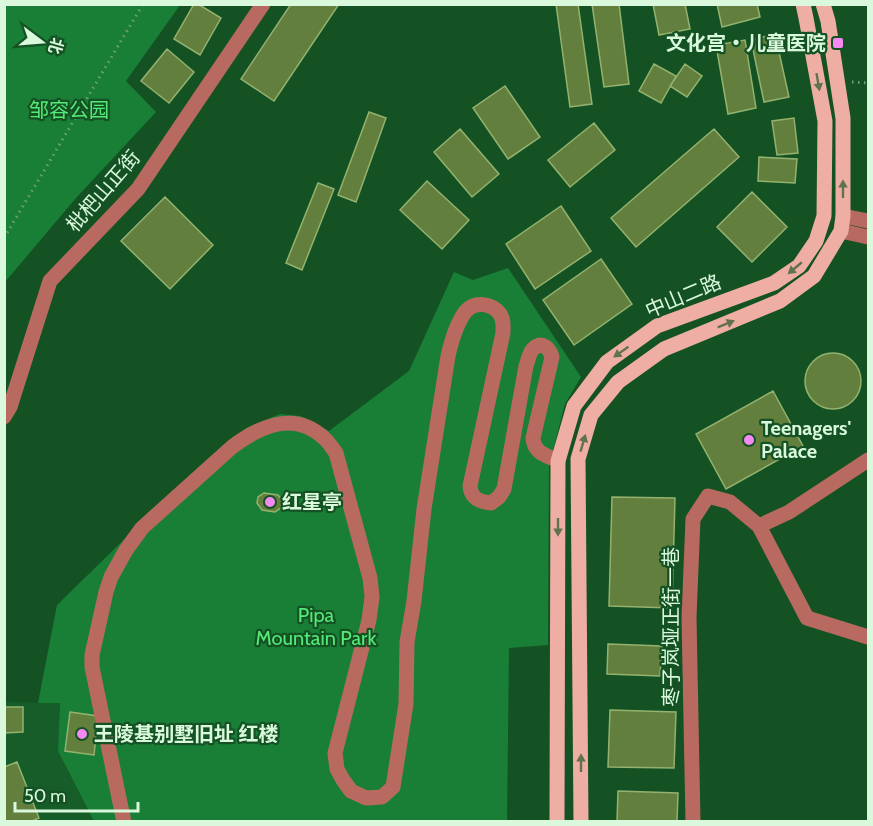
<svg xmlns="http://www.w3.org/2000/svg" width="873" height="826" font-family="Cabin,'Noto Sans SC',sans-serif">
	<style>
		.built { fill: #165d29 }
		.green { fill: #197f37 }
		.building { fill: #637f3e; stroke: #94b26f; stroke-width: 1.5 }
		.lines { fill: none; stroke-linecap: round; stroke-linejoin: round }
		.path { stroke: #709f7a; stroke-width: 3; stroke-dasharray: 1.5 4.5; stroke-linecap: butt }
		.minor { stroke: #b96a60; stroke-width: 15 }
		.major { stroke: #efaea4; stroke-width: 15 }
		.oneway { fill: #617251 }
		.poi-dot { fill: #f489f1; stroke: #145224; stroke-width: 2 }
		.labels { text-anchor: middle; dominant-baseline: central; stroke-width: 4.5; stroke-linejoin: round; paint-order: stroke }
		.poi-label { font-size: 20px; font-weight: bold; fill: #d9f8dc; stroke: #145224; text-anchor: start }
		.park-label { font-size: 20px; fill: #55e978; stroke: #145224 }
		.street-label { font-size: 20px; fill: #d9f8dc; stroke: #145224 }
	</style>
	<rect width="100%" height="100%" fill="#145224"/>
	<path class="built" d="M5 702 60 703 58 751 94 821 5 822Z"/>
	<path class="green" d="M5 4 180 5 126 81 156 112 76 198 5 282Z
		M508 268 581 377 565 404 549 466 548 645 509 648 507 821H94L58 751 60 703H38L57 605 140 524 246 428 280 414 300 416 329 431 409 371 454 272 473 280Z"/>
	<path class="building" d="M194 4H198L221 18 200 55 174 39Z
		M291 4H339L274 101 241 79Z
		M556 4H578L592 104 570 107Z
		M592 4H619L629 84 604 87Z
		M653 4H685L690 29 659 35Z
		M717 4H757L760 17 722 27Z
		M775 34 789 97 764 102 751 40Z
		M745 40 756 108 728 114 716 45Z
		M167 49 194 72 169 103 141 81Z
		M654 64 676 76 661 103 639 91Z
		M685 64 702 76 687 97 670 86Z
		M505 86 540 137 508 159 473 108Z
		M369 112 386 118 356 202 338 195Z
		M794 118 798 153 777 155 772 121Z
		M594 123 615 150 570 187 548 160Z
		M460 129 499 174 472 197 434 152Z
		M714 129 739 157 636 247 611 218Z
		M759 157 797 159 795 183 758 181Z
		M427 181 469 220 442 249 400 210Z
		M318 183 334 189 302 270 286 263Z
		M752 192 787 227 752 262 717 227Z
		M165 197 213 245 170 289 121 241Z
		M561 206 591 251 535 289 506 244Z
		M601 259 632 304 574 345 543 300Z
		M805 381a28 28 0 1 1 56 0a28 28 0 1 1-56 0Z
		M773 391 803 446 726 489 696 434Z
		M264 493 278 495 283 501 282 507 275 512 262 510 257 503 258 497Z
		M612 497 675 498 672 608 609 606Z
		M608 644 662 646 660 676 607 674Z
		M4 707H23V732L4 733Z
		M610 710 676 712 674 768 608 767Z
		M70 712 98 716 94 755 65 751Z
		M17 762 39 818 30 822H4V767Z
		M618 791 678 793 677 822H617Z"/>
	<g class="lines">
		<path class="path" d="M852 82 868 83
			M4 238 143 4"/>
		<path class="minor" d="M843 216 868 221
			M841 231 868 237
			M4 417 10 407 50 281 138 189 263 4
			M868 460 789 512 759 526 807 618 868 637
			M124 822 92 667V655L106 592 111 577 126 550 142 528 232 447C260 426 294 410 324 438 329 442 332 448 336 453L370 578 372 597 369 620 335 753 337 769 343 780 351 791 366 798 382 797 393 787 406 704 407 642 414 601 424 509 448 356C451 343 457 322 466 311 475 301 492 303 500 314 504 320 503 326 503 333L470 486C471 499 480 502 491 503L499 497 504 489 526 366C528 361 529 352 534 348 543 341 550 349 552 357L533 438C534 453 546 455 558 461
			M693 822 689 617 693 519 708 496 730 502 759 526"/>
		<path class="major" d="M557 822 558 461 574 406 607 362 657 326 774 283 799 266 816 241 824 216 825 121 806 18 803 4
			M581 822 578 459 591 415 618 382 664 349 780 301 814 276 841 231 843 216V118L828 21 823 4"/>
	</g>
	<defs><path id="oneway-solid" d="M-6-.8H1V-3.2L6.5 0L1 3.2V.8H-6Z" transform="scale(1.5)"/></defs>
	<g class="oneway">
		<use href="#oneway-solid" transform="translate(818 82) rotate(80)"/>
		<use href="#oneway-solid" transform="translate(843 189) rotate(-90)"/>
		<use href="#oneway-solid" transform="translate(795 268) rotate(140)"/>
		<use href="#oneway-solid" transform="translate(726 324) rotate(-22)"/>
		<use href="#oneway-solid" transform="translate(621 352) rotate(145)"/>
		<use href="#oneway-solid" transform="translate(583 443) rotate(-74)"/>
		<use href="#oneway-solid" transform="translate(558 527) rotate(90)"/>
		<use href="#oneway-solid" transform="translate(581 763) rotate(-90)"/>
	</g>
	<g class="poi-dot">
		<rect x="832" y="37" width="12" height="12" rx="3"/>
		<circle cx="749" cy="440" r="6"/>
		<circle cx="270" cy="502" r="6"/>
		<circle cx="82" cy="734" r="6"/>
	</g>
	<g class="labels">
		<g class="poi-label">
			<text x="826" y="43" text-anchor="end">文化宫‧儿童医院</text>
			<text x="761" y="428">Teenagers'<tspan x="761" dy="23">Palace</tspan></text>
			<text x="282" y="502">红星亭</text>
			<text x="94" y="734">王陵基别墅旧址 红楼</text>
		</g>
		<g class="park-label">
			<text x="69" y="110">邹容公园</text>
			<text x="316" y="615">Pipa<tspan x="316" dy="23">Mountain Park</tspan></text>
		</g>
		<g class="street-label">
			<text transform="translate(103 191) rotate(-49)">枇杷山正街</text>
			<text transform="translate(683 296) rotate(-23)">中山二路</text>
			<text transform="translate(671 627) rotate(-90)">枣子岚垭正街一巷</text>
		</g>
	</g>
	<rect width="873" height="826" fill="none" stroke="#d9f8dc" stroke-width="12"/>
	<g transform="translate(42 42) rotate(106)" stroke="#145224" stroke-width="4.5" paint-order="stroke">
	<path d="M0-4.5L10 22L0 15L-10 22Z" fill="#d9f8dc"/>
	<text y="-9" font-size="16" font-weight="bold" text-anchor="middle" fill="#d9f8dc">北</text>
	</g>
	<path d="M15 802v9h123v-9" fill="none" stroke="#d9f8dc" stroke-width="3"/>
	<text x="24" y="802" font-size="18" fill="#d9f8dc" stroke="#145224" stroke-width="4.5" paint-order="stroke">50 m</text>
</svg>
